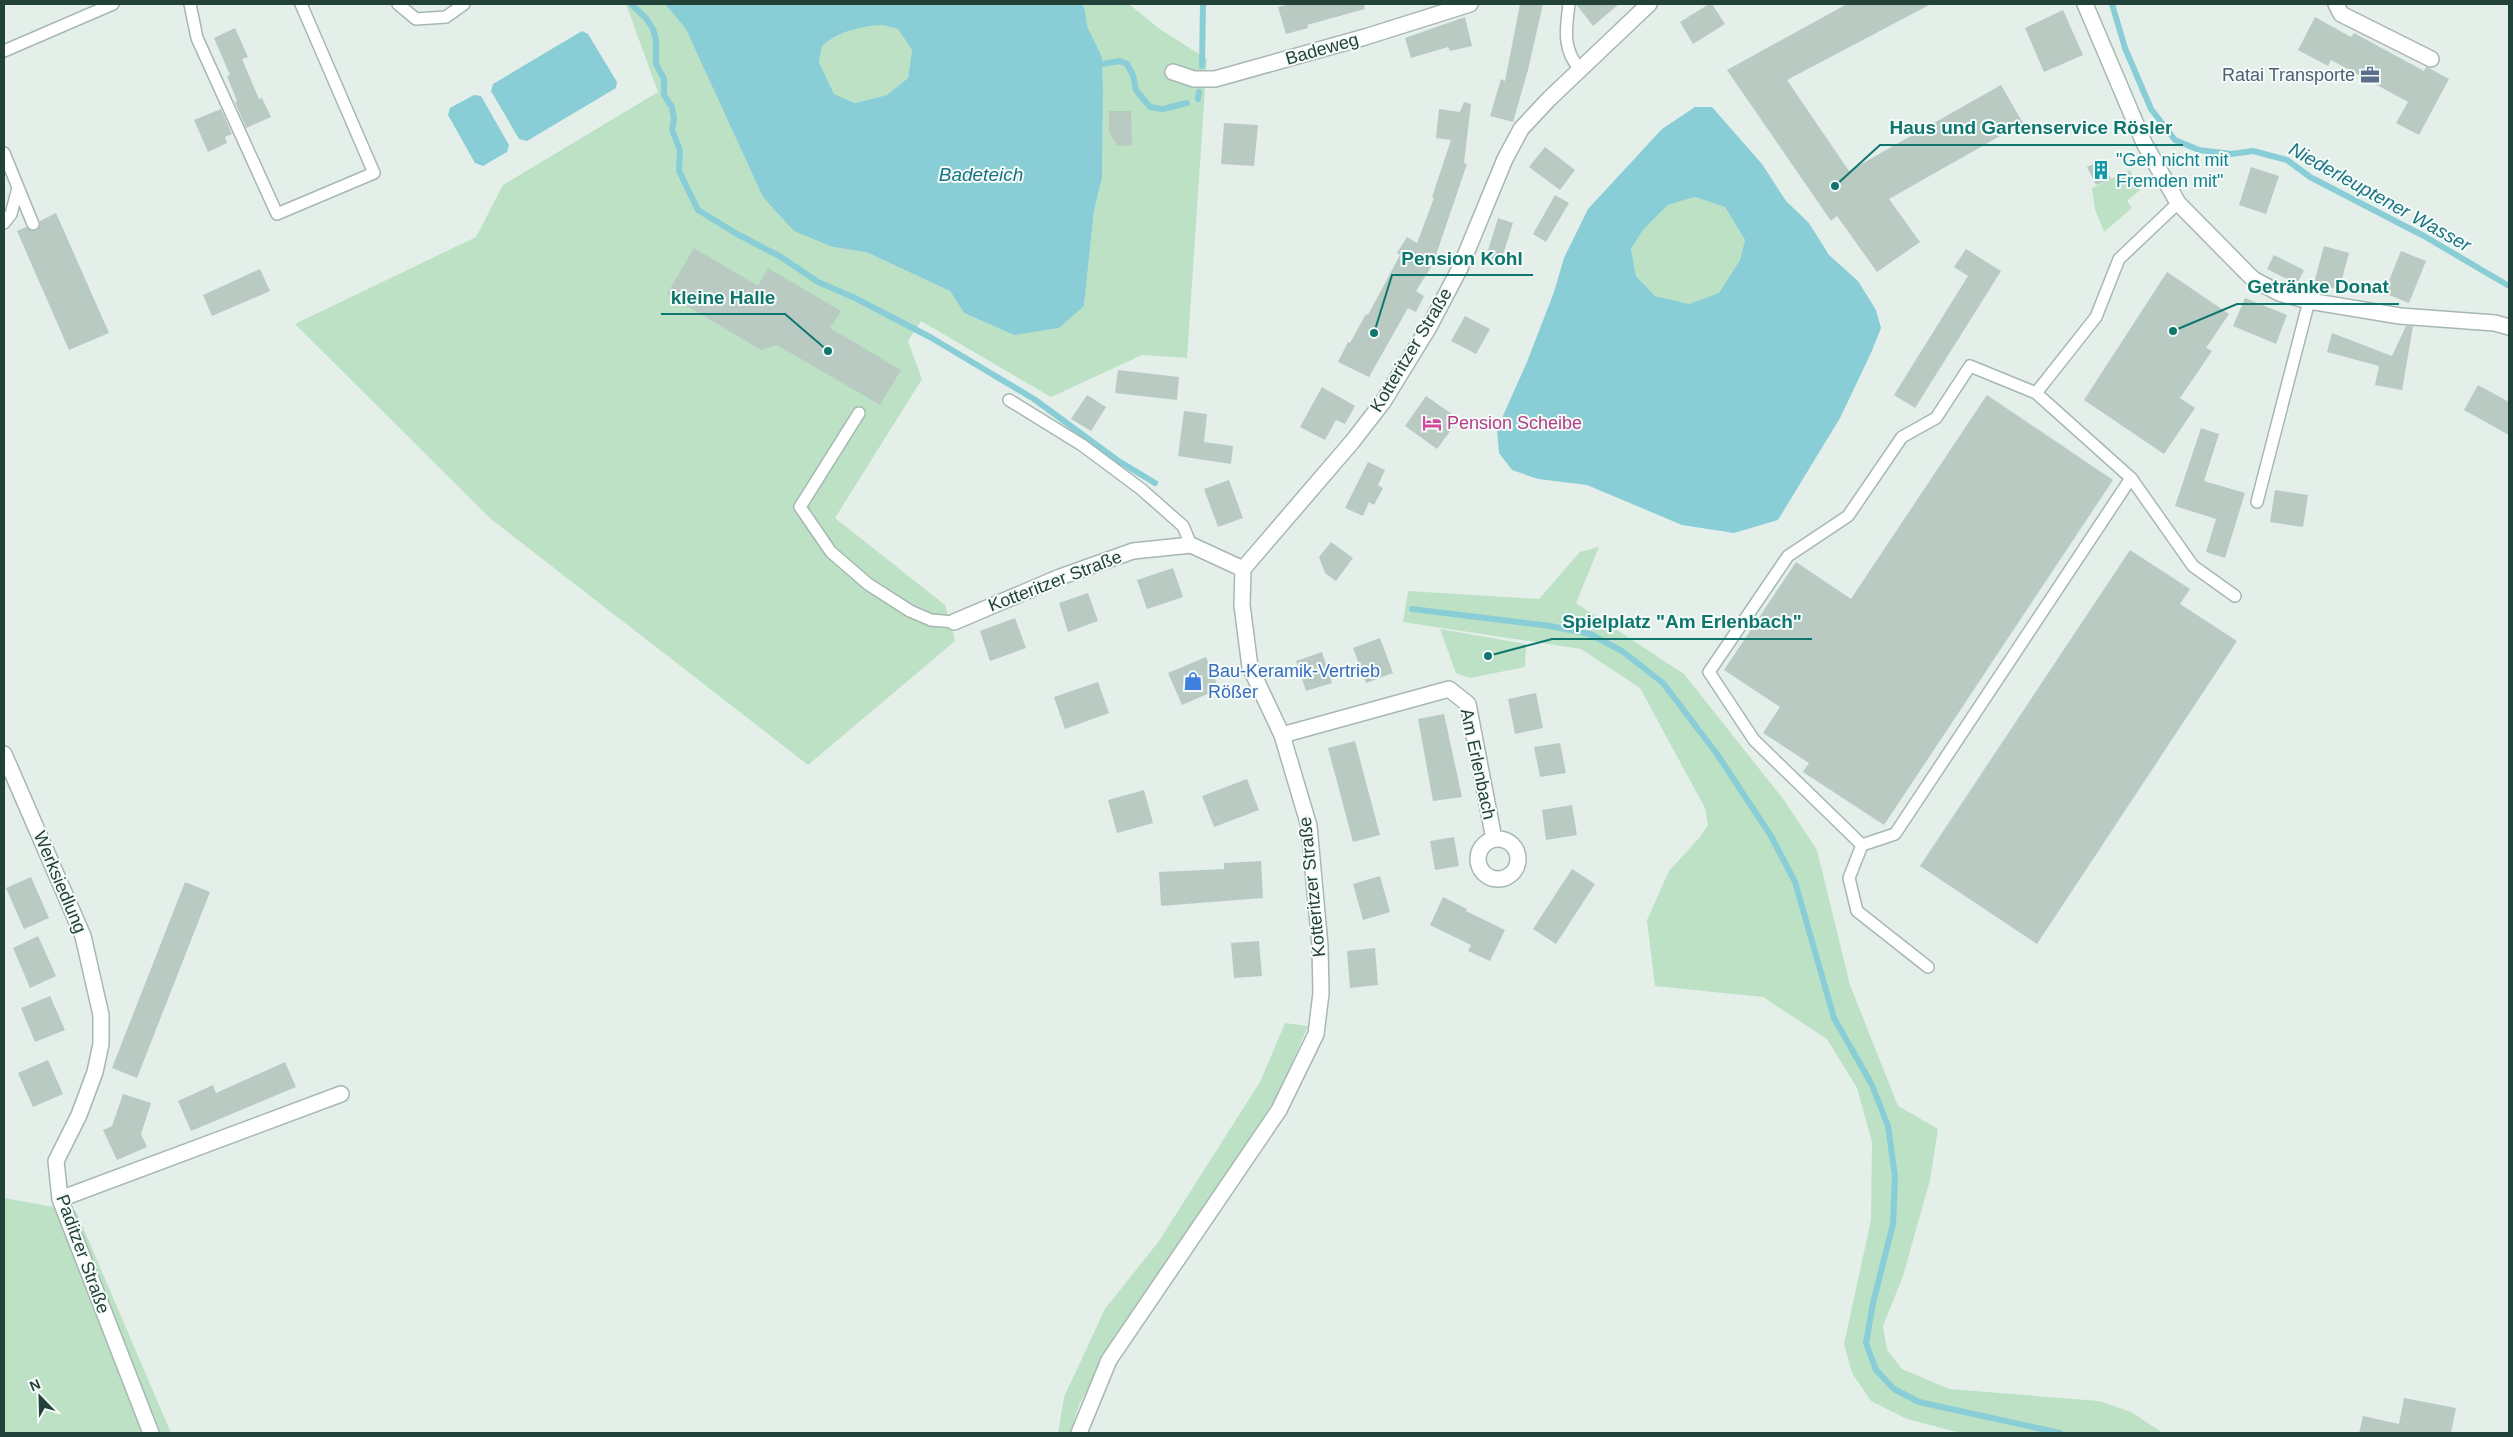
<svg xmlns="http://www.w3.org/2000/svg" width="2513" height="1437" font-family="Helvetica,sans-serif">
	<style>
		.green { fill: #bce1c5 }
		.water { fill: #89cdd7; fill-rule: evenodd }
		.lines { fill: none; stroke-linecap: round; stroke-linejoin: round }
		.stream { stroke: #89cdd7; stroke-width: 6 }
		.building { fill: #b9cac3 }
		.service-casing { stroke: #a6b8b1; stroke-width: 14 }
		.minor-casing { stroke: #a6b8b1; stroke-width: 18 }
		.tertiary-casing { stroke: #a6b8b1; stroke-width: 18 }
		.service { stroke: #fff; stroke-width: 11 }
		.minor { stroke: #fff; stroke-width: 15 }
		.tertiary { stroke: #fff; stroke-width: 15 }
		.labels { text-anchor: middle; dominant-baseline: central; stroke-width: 4; stroke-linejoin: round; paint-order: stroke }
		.street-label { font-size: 18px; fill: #224239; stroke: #f5fbf8 }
		.service-label { font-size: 18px; fill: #4e5e75; stroke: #f5fbf8; text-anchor: end }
		.culture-label { font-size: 18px; fill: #0d838f; stroke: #f5fbf8; text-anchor: start }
		.hotel-label { font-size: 18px; fill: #b23c85; stroke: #f5fbf8; text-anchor: start }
		.shop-label { font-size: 18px; fill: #366cbe; stroke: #f5fbf8; text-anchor: start }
		.water-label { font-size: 19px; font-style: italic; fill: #177483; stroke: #f5fbf8 }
		.leader { fill: none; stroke: #0f766e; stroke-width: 2 }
		.callout-dot { fill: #0f766e; stroke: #f5fbf8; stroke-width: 2 }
		.callout-label { font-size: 19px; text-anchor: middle; font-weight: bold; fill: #0f766e; stroke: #f5fbf8; stroke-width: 4; stroke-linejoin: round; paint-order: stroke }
	</style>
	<rect width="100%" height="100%" fill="#e4efea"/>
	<path class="green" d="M626 4H665L686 29 833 247 866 252 950 291 964 313 1014 335 1059 328 1084 306 1094 211 1102 178 1103 88 1102 57 1087 26 1085 10 1082 4H1129L1161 30 1207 59 1187 358 1142 355 1051 397 921 321 908 341 922 379 835 518 945 605 955 641 808 765 491 519 295 324 476 237 503 185 658 92Z
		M883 24 898 29 912 50 908 78 887 95 855 103 834 94 819 62 822 46C839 31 861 26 883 24Z
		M2130 170 2140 190 2127 201 2132 208 2104 232 2095 209 2092 188Z
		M1695 197 1725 207 1745 240 1740 260 1719 294 1689 304 1655 296 1636 276 1631 249 1643 230 1668 205Z
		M1599 547 1576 603 1684 674 1784 800 1817 850 1850 985 1898 1106 1938 1129 1930 1180 1903 1276 1883 1326 1887 1350 1902 1369 1949 1389 2099 1401 2131 1412 2163 1433H1961L1907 1419 1871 1401 1852 1373 1844 1344 1871 1220 1872 1142 1857 1088 1827 1039 1763 997 1655 986 1647 920 1669 871 1700 837 1708 825 1705 808 1640 688 1581 649 1403 622 1408 591 1539 599 1580 552Z
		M1440 629 1526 644 1525 667 1470 678 1456 673Z
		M1285 1023 1308 1026 1278 1095 1104 1357 1079 1405 1070 1433H1058L1064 1397 1105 1309 1159 1241 1260 1082Z
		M4 1198 76 1211 171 1433H4Z"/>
	<path class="water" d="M665 4H1082L1085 10 1087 26 1102 57 1103 88 1102 178 1094 211 1084 306 1059 328 1014 335 964 313 950 291 866 252 833 247 794 231 763 197 686 29ZM883 25 898 29 912 50 908 78 887 95 855 103 834 94 819 62 822 46C839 31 861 26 883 25Z
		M582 31 588 34 617 82 616 88 527 141 519 139 491 91 493 84Z
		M474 95 481 96 509 145 507 152 483 166 475 163 448 115 450 108Z
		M1695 107H1712L1762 164 1786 201 1809 223 1829 255 1858 281 1876 310 1881 328 1871 353 1840 418 1778 520 1734 533 1682 525 1587 485 1538 479 1512 470 1499 453 1497 429 1527 362 1554 292 1564 258 1588 209 1662 129ZM1695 197 1725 207 1745 240 1740 260 1719 293 1689 304 1655 296 1636 276 1631 249 1643 230 1668 205Z"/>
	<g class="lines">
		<path class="stream" d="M631 4 646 18 653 29 656 40V64L664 79V95L672 107 674 119 672 130 680 150 679 171 698 210 737 234 781 257 818 282 855 298 930 337 1034 399 1117 460 1155 483
			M2112 4 2125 48 2151 109 2175 140 2199 150 2231 154 2253 151 2287 160 2310 177 2424 236 2509 286
			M1102 64 1120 61 1127 64 1133 75 1136 90 1150 107 1163 109 1187 103
			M1202 66 1203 4
			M1198 99 1199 92
			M1412 609 1550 626 1590 634 1622 651 1663 683 1717 754 1771 836 1795 882 1834 1018 1872 1085 1888 1126 1895 1176 1893 1224 1873 1303 1866 1343 1876 1370 1894 1389 1919 1402 2060 1433"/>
	</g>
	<path class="building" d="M1290 4H1364L1365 9 1307 25 1308 28 1286 34 1278 7Z
		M1520 4H1543L1528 70 1513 122 1490 116 1501 79 1505 81Z
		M1576 4H1619L1593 26Z
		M1709 4H1712L1725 24 1693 44 1680 22Z
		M1847 4H1931L1787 80 1849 171 2001 85 2023 123 1889 199 1920 242 1877 272 1837 216 1831 221 1727 70Z
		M2063 10 2083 55 2044 72 2025 28Z
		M1465 17 1472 46 1450 51 1448 47 1411 58 1405 38Z
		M2315 17 2351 37 2354 33 2424 71 2426 67 2429 68 2449 79 2419 135 2396 123 2408 102 2331 60 2328 66 2298 50Z
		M235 28 248 57 242 59 259 99 262 98 271 117 246 128 235 102 237 101 227 76 230 75 214 38Z
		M1464 102 1471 104 1464 163 1467 164 1436 255 1438 256 1416 291 1424 296 1416 312 1408 308 1369 377 1338 362 1348 342 1350 343 1366 314 1368 315 1400 255 1397 253 1407 237 1417 243 1434 198 1432 197 1451 140 1436 138 1439 109 1460 112Z
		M221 109 232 134 225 137 227 143 208 152 194 120Z
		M1109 111H1131L1132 145 1117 146 1109 132Z
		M1224 123 1258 125 1254 166 1221 164Z
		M1545 147 1575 170 1560 190 1529 167Z
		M2102 160 2111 179 2096 185 2087 167Z
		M2251 167 2279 176 2266 214 2239 205Z
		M1555 195 1569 203 1546 242 1533 234Z
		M56 213 109 333 69 350 17 231 26 227 32 231H36L40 225V221Z
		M1498 218 1513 223 1500 264 1485 260Z
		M2324 246 2349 253 2339 290 2314 283Z
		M694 248 758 286 768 268 841 311 830 328 901 370 880 405 777 345 761 350 667 294Z
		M1966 249 2001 271 1915 408 1894 395 1968 276 1954 267Z
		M2401 251 2426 261 2409 303 2384 293Z
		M2274 255 2304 270 2297 284 2267 269Z
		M260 269 270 291 212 316 203 295Z
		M2167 272 2229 314 2206 348 2212 351 2180 398 2195 408 2164 454 2084 400Z
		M2245 298 2287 315 2276 344 2233 326Z
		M1465 316 1490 329 1476 354 1451 341Z
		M2406 326H2413L2402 390 2375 385 2379 366 2327 352 2332 333 2392 356Z
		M1118 370 1179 377 1177 400 1115 393Z
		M2478 385 2509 402V435L2464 410Z
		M1322 387 1355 406 1345 424 1336 420 1325 440 1300 427Z
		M1087 395 1106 407 1091 431 1071 419Z
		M1987 395 2113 480 1884 825 1803 772 1809 763 1763 733 1780 707 1724 670 1796 562 1851 599Z
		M1426 396 1459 419 1437 449 1405 426Z
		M1184 411 1207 414 1204 442 1233 446 1231 464 1178 456Z
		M2201 428 2219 434 2204 481 2245 493 2225 558 2206 552 2216 519 2175 506Z
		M1368 462 1385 470 1378 485 1383 488 1374 505 1369 502 1363 516 1345 508Z
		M1229 480 1243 518 1218 527 1204 489Z
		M2275 490 2308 495 2303 527 2270 522Z
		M1331 542 1353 558 1336 581 1325 573 1319 557Z
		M2130 550 2190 589 2180 604 2237 641 2037 944 1920 866Z
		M1173 568 1183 597 1147 609 1137 580Z
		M1088 593 1098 621 1068 632 1059 603Z
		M1015 618 1026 648 990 661 980 631Z
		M1380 638 1393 673 1366 683 1353 648Z
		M1322 652 1332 683 1306 691 1296 661Z
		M1206 657 1219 689 1182 705 1168 673Z
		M1098 682 1109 713 1065 729 1054 697Z
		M1536 693 1543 728 1515 734 1508 699Z
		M1444 714 1462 797 1433 801 1418 719Z
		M1355 741 1380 835 1353 842 1328 748Z
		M1560 743 1566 773 1540 777 1534 747Z
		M1247 779 1259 810 1214 827 1202 796Z
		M1144 790 1153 823 1117 833 1108 800Z
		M1572 805 1577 835 1546 840 1542 810Z
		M1454 837 1459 866 1435 870 1430 841Z
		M1261 861 1263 898 1161 906 1159 872 1224 869V863Z
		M1572 869 1595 884 1556 944 1533 929Z
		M1380 876 1390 912 1363 920 1353 884Z
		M31 877 49 918 24 929 6 888Z
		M185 882 210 892 137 1078 112 1068Z
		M1443 897 1467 909 1466 911 1505 930 1490 961 1468 951 1471 945 1430 925Z
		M38 936 56 976 30 988 13 948Z
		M1259 941 1262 976 1234 978 1231 943Z
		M1375 948 1378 985 1350 988 1347 951Z
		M50 996 65 1030 35 1042 21 1008Z
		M48 1060 63 1094 33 1107 18 1073Z
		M285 1062 296 1087 191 1131 178 1101 213 1085 216 1093Z
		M123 1094 151 1103 141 1134 147 1147 117 1160 103 1130 112 1126Z
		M2404 1398 2456 1408 2451 1433H2359L2363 1416 2399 1424Z"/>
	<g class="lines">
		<g class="service-casing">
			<path id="service" d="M190 4 197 38 277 214 374 173 301 4
				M398 4 416 19 446 17 464 4
				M1569 4C1566 28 1562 50 1580 69
				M4 51 113 4
				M4 153 33 224
				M4 223 11 214 18 188
				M2036 393 2131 478 1895 834 1862 845 1754 740 1709 672 1788 556 1848 516 1902 437 1936 418 1970 366 2036 393 2096 317 2119 259 2178 203
				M1009 400 1082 445 1141 489 1183 526 1191 545
				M859 413 800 507 831 552 868 584 910 611 931 620 954 622
				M2131 478 2193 566 2235 596
				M2257 502 2309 301
				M1862 845 1849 878 1857 911 1928 967"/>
		</g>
		<g class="minor-casing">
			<path id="minor" d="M2085 4 2144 143 2178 203 2253 279 2279 293 2309 301 2400 316 2495 323 2509 327
				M2336 4 2341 14 2431 59
				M1173 72 1194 79H1215L1365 37 1470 4
				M954 622 1060 577 1133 551 1191 545 1243 569
				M1282 735 1449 689 1468 704 1494 839
				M4 754 83 936 101 1015V1044L95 1072 79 1115 56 1161 60 1199 151 1433
				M1478 859a20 20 0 1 1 40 0a20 20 0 1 1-40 0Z
				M60 1199 341 1094"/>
		</g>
		<g class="tertiary-casing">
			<path id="tertiary" d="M1079 1433 1109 1360 1279 1110 1316 1034 1321 993 1320 946 1309 826 1282 735 1250 667 1242 605 1243 569 1352 442 1383 402 1429 327 1460 268 1505 159 1521 129 1549 99 1649 4"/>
		</g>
		<use href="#service" class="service"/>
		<use href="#minor" class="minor"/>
		<use href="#tertiary" class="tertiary"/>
	</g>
	<defs>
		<g id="office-bare" transform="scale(1.5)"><path d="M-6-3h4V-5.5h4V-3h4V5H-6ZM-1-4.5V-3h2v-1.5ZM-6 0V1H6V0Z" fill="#5c6f8a" stroke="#f5fbf8" stroke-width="2.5" paint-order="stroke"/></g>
		<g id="building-bare" transform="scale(1.5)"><path d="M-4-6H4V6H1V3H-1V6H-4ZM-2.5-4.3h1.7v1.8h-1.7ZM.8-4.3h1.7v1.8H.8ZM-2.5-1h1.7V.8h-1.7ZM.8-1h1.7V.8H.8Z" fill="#0f9aa8" stroke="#f5fbf8" stroke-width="2.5" paint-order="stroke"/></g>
		<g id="hotel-bare" transform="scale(1.5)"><path d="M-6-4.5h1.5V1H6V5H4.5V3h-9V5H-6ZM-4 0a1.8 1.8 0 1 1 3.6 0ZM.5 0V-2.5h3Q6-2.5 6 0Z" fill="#d1479c" stroke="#f5fbf8" stroke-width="2.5" paint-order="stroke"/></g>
		<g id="shop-bare" transform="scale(1.5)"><path d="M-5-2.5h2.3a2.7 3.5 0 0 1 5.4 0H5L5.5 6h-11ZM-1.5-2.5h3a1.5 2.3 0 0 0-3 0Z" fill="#3f7fe0" stroke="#f5fbf8" stroke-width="2.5" paint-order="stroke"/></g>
	</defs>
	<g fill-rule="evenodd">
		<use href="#office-bare" x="2370" y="75"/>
		<use href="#building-bare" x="2101" y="170"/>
		<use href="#hotel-bare" x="1432" y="423"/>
		<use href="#shop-bare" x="1193" y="681"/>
	</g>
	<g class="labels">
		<g class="street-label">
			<text transform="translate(1322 49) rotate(-16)">Badeweg</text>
			<text transform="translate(1411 350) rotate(-59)">Kotteritzer Straße</text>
			<text transform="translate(1055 581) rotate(-21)">Kotteritzer Straße</text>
			<text transform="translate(1478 764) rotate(78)">Am Erlenbach</text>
			<text transform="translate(60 882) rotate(67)">Werksiedlung</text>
			<text transform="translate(1312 887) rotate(-96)">Kotteritzer Straße</text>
			<text transform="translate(83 1254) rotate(70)">Paditzer Straße</text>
		</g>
		<g class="service-label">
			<text x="2355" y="75">Ratai Transporte</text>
		</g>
		<g class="culture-label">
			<text x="2116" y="160">"Geh nicht mit<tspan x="2116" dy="21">Fremden mit"</tspan></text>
		</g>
		<g class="hotel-label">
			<text x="1447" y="423">Pension Scheibe</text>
		</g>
		<g class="shop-label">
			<text x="1208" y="671">Bau-Keramik-Vertrieb<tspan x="1208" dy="21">Rößer</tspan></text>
		</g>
		<g class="water-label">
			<text x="981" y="174">Badeteich</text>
			<text transform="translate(2380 197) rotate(29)">Niederleuptener Wasser</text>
		</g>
	</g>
	<path class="leader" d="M1835 186L1880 145H2183M1374 333L1392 275H1533M2173 331L2237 304H2399M828 351L785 314H661M1488 656L1552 639H1812"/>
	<g class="callout-dot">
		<circle cx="1835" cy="186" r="5"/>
		<circle cx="1374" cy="333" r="5"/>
		<circle cx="2173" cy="331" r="5"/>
		<circle cx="828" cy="351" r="5"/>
		<circle cx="1488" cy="656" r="5"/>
	</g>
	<g class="callout-label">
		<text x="2031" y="134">Haus und Gartenservice Rösler</text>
		<text x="1462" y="265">Pension Kohl</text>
		<text x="2318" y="293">Getränke Donat</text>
		<text x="723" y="304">kleine Halle</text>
		<text x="1682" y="628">Spielplatz "Am Erlenbach"</text>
	</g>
	<rect width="2513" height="1437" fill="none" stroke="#224239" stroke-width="10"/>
	<g transform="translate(40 1397) rotate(337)" stroke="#f5fbf8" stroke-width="4" paint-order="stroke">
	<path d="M0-4L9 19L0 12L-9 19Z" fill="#224239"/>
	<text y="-8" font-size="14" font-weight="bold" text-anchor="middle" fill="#224239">N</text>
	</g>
</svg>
